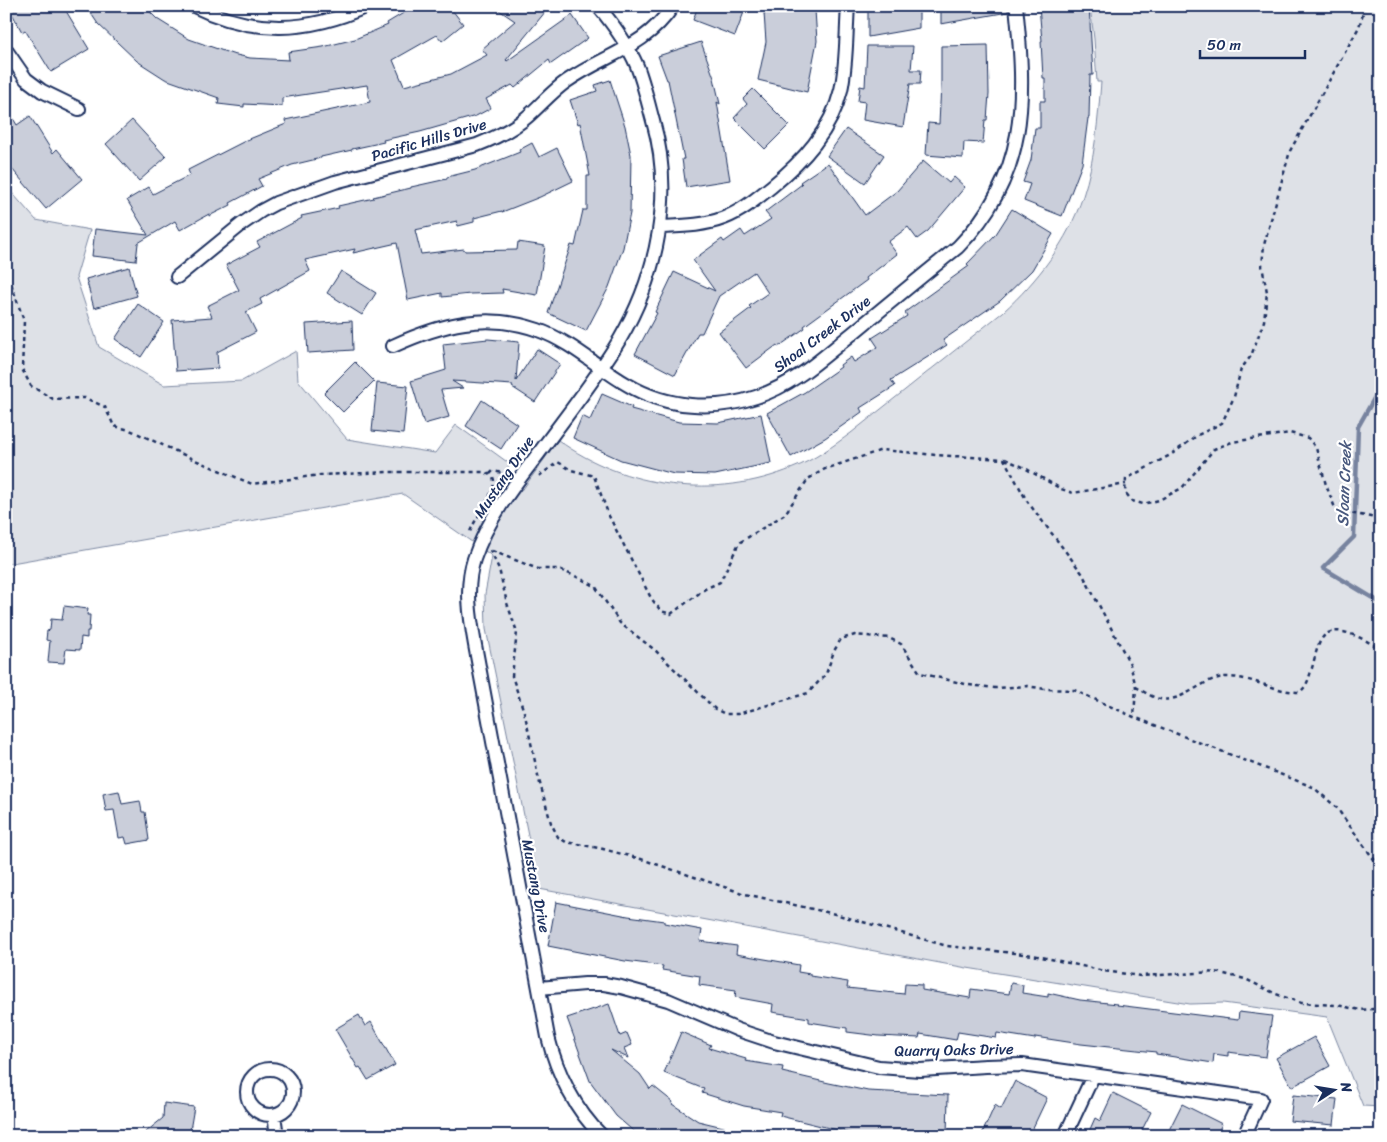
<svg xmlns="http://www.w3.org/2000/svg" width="1387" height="1142" font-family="Sriracha,sans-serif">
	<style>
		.green { fill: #dee1e7; stroke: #7c88a2 }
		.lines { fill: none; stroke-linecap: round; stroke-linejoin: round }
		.stream { stroke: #77839f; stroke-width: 4.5 }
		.building { fill: #caceda; stroke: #1b2f5e }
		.minor-casing { stroke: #1b2f5e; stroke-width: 16 }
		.path { stroke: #1b2f5e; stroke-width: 2.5; stroke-dasharray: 4 4; stroke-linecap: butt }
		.minor { stroke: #fff; stroke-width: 12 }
		.labels { text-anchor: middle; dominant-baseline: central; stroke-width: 4.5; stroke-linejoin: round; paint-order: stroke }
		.street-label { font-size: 15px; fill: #1b2f5e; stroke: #fff }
		.water-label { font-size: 16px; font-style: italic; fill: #49597e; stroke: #fff }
	</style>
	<rect width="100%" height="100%" fill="#fff"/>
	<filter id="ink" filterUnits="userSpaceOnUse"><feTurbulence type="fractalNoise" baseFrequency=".02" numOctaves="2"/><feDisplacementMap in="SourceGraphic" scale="10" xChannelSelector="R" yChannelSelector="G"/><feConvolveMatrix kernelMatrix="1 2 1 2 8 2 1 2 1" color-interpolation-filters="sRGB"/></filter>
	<g filter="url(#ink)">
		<path class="green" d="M1090 6H1381V308L1377 314 1381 339V1107L1363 1106 1327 1017 1223 1003 1190 1004 967 968 539 889 486 629 485 594 492 556 403 494 6 564V186L36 220 90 230 76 277 99 347 164 385 242 381 296 351 298 380 347 439 435 453 456 425 510 464 503 474 523 489 558 440C625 489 716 500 793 468 814 460 833 446 851 433L1003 312C1038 280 1068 241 1083 196 1095 160 1098 120 1101 82H1097L1094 39Z"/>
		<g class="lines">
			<path class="stream" d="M1381 386 1358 427 1354 537 1323 568 1381 603"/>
		</g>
		<path class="building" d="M8 6H63L89 49 51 72 25 30 22 32Z
			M86 6H144L157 19 189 39 232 54 250 58 289 60 288 52 323 47 355 39 388 25 387 23 415 6H449L463 24 442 41 437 35 393 60 404 86 451 74 487 55 482 49 515 21 493 6H550L506 60 507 61 572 15 588 38 551 64 549 60 515 88 512 85 486 99 491 108 476 116 420 132 383 140 384 142 352 149V150L321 157V158L292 165 258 179 262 186 230 203 231 205 209 216V214L180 230 175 221 138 243 136 261 92 256 95 229 148 235 127 200 149 187 153 194 190 175 188 170 247 140 286 124 285 120 370 102 367 85 282 98V106L244 104V107L218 104 219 98 165 79 137 61 98 24Z
			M698 6H730L744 12 735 36 693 20Z
			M868 6H919V28L868 37Z
			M941 6H1008V12L941 24Z
			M1039 6H1089L1093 75H1090L1089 118H1088L1082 164 1062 216 1024 201 1030 184 1023 182 1031 160 1035 128H1040V101H1045V78H1043L1041 41H1042Z
			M815 10 817 41 807 92 758 80 766 42 764 13Z
			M701 42 714 78 720 104 717 102 730 180 686 187 682 159H684L668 80H667L658 56Z
			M988 45 989 94 987 120H985L983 143 964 142 963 158 926 155 928 123 939 124 941 84V46Z
			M867 46H913L911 70H921L920 84H910L903 127 863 120 865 102 858 101 860 86 865 87Z
			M610 80 625 126 631 155 630 213 623 248 609 287 586 331 548 313 571 245 575 246 583 210H587V176H590L580 123 578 124 570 100 597 91 595 85Z
			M753 89 789 125 765 149 734 118 747 104 743 99Z
			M6 107 17 125 30 116 53 153 57 149 82 179 46 209 12 169 6 173Z
			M132 120 166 157 139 181 106 144Z
			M846 129 884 155 865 183 827 156Z
			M532 143 539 157 557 148 573 181 540 197 502 212V211L474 218V222L458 226 457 221 415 230 421 254 464 249 465 251 517 250 518 242 545 246 537 295 502 289 503 293 470 294 442 297V293L408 300 397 243 353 253 355 249 305 260 310 271 260 299 262 304 246 312 256 332 217 352 218 368 176 371 172 320 212 317 207 306 239 290 226 265 260 247 257 242 302 218 301 216 339 208 338 206 374 198 373 197 411 188V187L447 179V177L475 170 520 152 519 150Z
			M923 161 949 183 954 177 965 187 928 231 917 239 908 227 888 242 897 254 866 278 867 280 804 326 805 328 778 347 777 345 746 368 719 332 751 308 749 306 768 293 754 272 719 296 702 333H698L675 375 635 354 657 313 655 312 674 272 715 291 693 260 722 239 724 242 741 230 745 236 771 219 765 212 802 184 800 182 828 163 865 215 897 191Z
			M1012 209 1053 234 1032 270 1000 301 943 340 947 345 891 380 895 386 860 408 862 412 825 438 791 457 767 413 805 392 841 367 840 365 851 357 854 362 878 347 872 338 907 316 905 312 969 266 967 264 996 234Z
			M129 267 137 296 94 308 86 279Z
			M341 271 376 293 362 315 327 293Z
			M138 304 164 322 141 357 115 339Z
			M352 321 353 350 308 353 306 324Z
			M488 339 519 342 516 381 537 349 560 364 535 402 512 387 513 385 452 381 463 388 441 390 449 417 424 424 411 381 446 370 443 344Z
			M355 362 374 381 343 412 324 393Z
			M377 383 408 386 403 434 372 431Z
			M602 394 632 407 631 409 679 422 718 423 761 414 771 463 715 475 674 474 621 460 573 438 582 416 590 420Z
			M482 400 517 424 501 449 466 426Z
			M64 606 88 609 87 615H90L89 631H87V638L81 637 80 650 66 649 64 663 48 662 50 641 46 640 47 631 50 630 51 619 62 620Z
			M119 791 122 804 140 801 142 812H145L149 840 127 844 125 837 119 838 114 810 106 811 103 794Z
			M556 902 628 916 664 921V923L702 930 700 941 737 946 736 954 799 965 798 972 810 974V976L848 982 847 988 904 994 905 984 922 985V990L970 998 971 989 1009 994 1011 983 1023 985 1022 993 1048 997V993L1080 1000 1118 1004 1117 1005 1238 1020 1239 1012 1272 1016 1266 1057 1228 1052V1056L1214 1054 1213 1063 1156 1054V1052L1081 1044 1035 1037V1039L997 1033 996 1038 958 1032 956 1040 920 1034 919 1038 879 1036 847 1032V1028L809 1022V1018L772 1012 773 1004 735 997 736 990 699 985 700 976 662 970 663 966 625 961 548 946Z
			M609 1004 620 1036 627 1033 632 1045 624 1048 628 1058 611 1050 640 1074 650 1089 653 1086 673 1102 672 1104 698 1121 740 1131 739 1136H639L616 1116 590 1081 567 1018Z
			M359 1015 365 1026 371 1022 395 1065 368 1080 360 1067 358 1068 335 1029Z
			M681 1032 711 1045 709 1048 746 1059 745 1061 783 1067 782 1072 829 1083 868 1091 948 1095 947 1136H862L780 1116 781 1112 744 1106 702 1093 704 1089 664 1073Z
			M1314 1037 1330 1066 1292 1087 1276 1058Z
			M1015 1081 1047 1098 1029 1136H981L995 1105 1001 1109Z
			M1113 1093 1151 1112 1139 1136H1087L1095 1118 1100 1121Z
			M1293 1095 1337 1099 1334 1125 1290 1121Z
			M164 1103 194 1107 189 1136H141L163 1118Z
			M1182 1104 1222 1124 1216 1136H1166Z"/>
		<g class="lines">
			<g class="minor-casing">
				<path id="minor" d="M194 6C253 35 308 33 367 6
					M598 6C613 24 628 45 637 66 644 84 648 103 653 121 674 194 658 274 620 339 596 379 566 416 539 453 514 485 487 520 474 559 465 587 470 617 475 645L548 1037C557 1073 575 1110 602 1136
					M6 50 26 79 42 91 79 109
					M660 227C682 226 703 226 724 218 742 211 756 199 771 187 803 161 831 131 841 90 847 63 846 33 848 6
					M177 277 242 224 261 211 276 203 335 182 477 145C495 138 512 130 527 117 541 105 552 91 567 81 606 54 645 48 673 6
					M393 346C441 324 487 312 538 330 572 342 598 368 628 385 667 408 714 411 756 397 794 385 823 357 853 333 888 304 923 275 958 247 1028 176 1026 99 1016 6
					M539 988 585 984H604L621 987 668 1000 738 1030 774 1042 879 1067 920 1070 986 1066 1022 1065 1261 1099 1244 1136
					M247 1092a23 23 0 1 1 46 0a23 23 0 1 1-46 0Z
					M274 1115 277 1136
					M1065 1136 1093 1076"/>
			</g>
			<path class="path" d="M1365 6 1359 27 1290 151 1264 245 1262 266 1267 292 1264 321 1251 356 1241 369 1234 397 1222 423 1198 435 1172 454 1126 479 1125 492 1132 501 1143 504 1159 500 1182 488 1214 449 1232 442 1290 433 1308 438 1316 448 1326 485 1335 508 1345 512 1381 519
				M6 269 24 321 22 369 31 386 53 399 85 398 105 407 114 426 130 430 195 460 252 484 321 475 389 472H485L493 477C499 490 475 517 470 532
				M1005 459 1023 467 1061 489 1073 493 1126 484
				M490 474 493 471 507 474
				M539 476 558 462 571 470 594 476 609 516 651 598 661 611 671 614 705 589 720 582 739 543 785 514 808 479 825 469 882 450 936 455 1004 459 1027 501 1082 573 1130 664 1136 687 1134 717
				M490 550 499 569 507 603 517 632 512 676 525 715 539 780 551 823 558 837 566 842 599 848 641 859 745 894 835 914 947 946 1033 955 1104 971 1141 976 1216 972 1245 979 1276 994 1301 1003 1337 1005 1360 1010 1374 1009 1381 1005
				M492 551 538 569H558L575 576 595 586 620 623 656 651 715 709 725 714H738L808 693 826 674 834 651 841 639 855 635 889 638 901 644 920 673 969 685 995 688 1027 686 1045 689 1074 690 1134 717 1313 787 1336 807 1373 858 1381 866
				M1136 687C1143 691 1153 698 1160 699 1184 703 1202 678 1225 677 1251 676 1274 692 1300 692 1308 685 1309 677 1312 668 1315 658 1317 643 1324 636 1337 622 1368 642 1381 649"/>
			<use href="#minor" class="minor"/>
		</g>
	</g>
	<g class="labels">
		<g class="street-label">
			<text transform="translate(429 140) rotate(-16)">Pacific Hills Drive</text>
			<text transform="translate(822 334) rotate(-37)">Shoal Creek Drive</text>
			<text transform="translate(504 477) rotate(-56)">Mustang Drive</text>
			<text transform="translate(536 886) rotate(79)">Mustang Drive</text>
			<text transform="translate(954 1050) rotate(-1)">Quarry Oaks Drive</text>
		</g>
		<g class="water-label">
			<text transform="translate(1344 484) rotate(-88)">Sloan Creek</text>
		</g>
	</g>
	<rect width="1387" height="1142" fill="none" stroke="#fff" stroke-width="25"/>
	<rect x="12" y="12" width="1362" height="1117" fill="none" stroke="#1b2f5e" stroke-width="2" filter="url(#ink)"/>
	<g transform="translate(1334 1090) rotate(78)" stroke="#ffffff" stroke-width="4" paint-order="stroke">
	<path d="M0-4L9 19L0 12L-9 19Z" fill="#1b2f5e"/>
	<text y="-8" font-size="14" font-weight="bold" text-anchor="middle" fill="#1b2f5e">N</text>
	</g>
	<path d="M1200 50v8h105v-8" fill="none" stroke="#1b2f5e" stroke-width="2.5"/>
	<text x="1207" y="50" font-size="15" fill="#1b2f5e" stroke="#ffffff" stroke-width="4" paint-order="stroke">50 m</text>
</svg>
